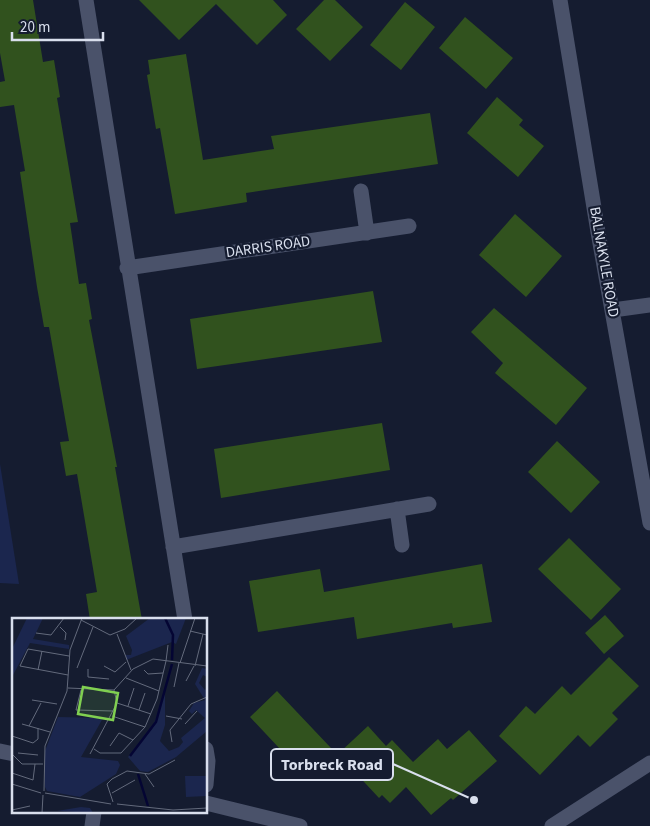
<svg xmlns="http://www.w3.org/2000/svg" width="650" height="826" font-family="'Source Sans 3',sans-serif">
	<style>
		.green { fill: #1b264e }
		.building { fill: #31521e }
		.lines { fill: none; stroke-linecap: round; stroke-linejoin: round }
		.street { stroke: #4a526a; stroke-width: 15 }
		.labels { text-anchor: middle; dominant-baseline: central; stroke-width: 4.5; stroke-linejoin: round; paint-order: stroke }
		.street-label { font-size: 15px; fill: #d9dfed; stroke: #151c30 }
		.inset-river { fill: none; stroke: #040533; stroke-width: 2.5 }
		.inset-road { fill: none; stroke: #636a7c; stroke-width: 1 }
		.view { fill: #80d051; fill-opacity: 0.15; stroke: #80d051; stroke-width: 2.5 }
		.inset-edge { fill: none; stroke: #d9dfed; stroke-width: 2.5 }
		.leader { fill: none; stroke: #d9dfed; stroke-width: 2 }
		.callout-dot { fill: #d9dfed; stroke: #151c30; stroke-width: 2 }
		.callout { fill: #151c30; stroke: #d9dfed; stroke-width: 2 }
		.callout-label { font-size: 16px; text-anchor: middle; font-weight: bold; fill: #d9dfed }
	</style>
	<rect width="100%" height="100%" fill="#151c30"/>
	<path class="green" d="M0 464 19 584 0 583Z"/>
	<path class="building" d="M0 0H33L43 62 54 60 60 97 57 98 78 222 70 223 79 284 86 283 92 319 89 320 117 467H115L142 620H90L86 594 97 592 77 474 66 476 60 442 69 441 49 327H44L37 287 20 172 25 171 14 105 0 107V82L5 81 0 53Z
		M139 0H273L287 15 257 45 216 4 179 40Z
		M324 0H335L363 27 330 61 296 29Z
		M405 2 435 27 401 70 370 45Z
		M465 17 513 58 486 89 439 48Z
		M186 54 203 160 274 149 271 136 430 113 438 164 246 193 247 202 175 214 160 128 156 129 147 75 150 74 148 60Z
		M497 97 523 120 519 125 544 146 518 177 467 133Z
		M515 214 562 256 526 297 479 255Z
		M373 291 382 342 197 369 190 319Z
		M494 308 587 388 556 425 495 373 503 363 471 332Z
		M382 423 390 470 221 498 214 449Z
		M557 441 600 482 571 513 528 472Z
		M569 538 621 589 591 620 538 569Z
		M482 564 492 622 453 628 452 623 357 639 354 617 258 632 249 581 320 569 324 592Z
		M605 615 624 636 604 654 585 633Z
		M609 657 639 686 612 713 618 719 590 747 578 735 540 775 499 736 526 706 535 714 562 686 571 695Z
		M277 691 331 748 298 779 274 754 280 749 250 717Z
		M368 726 386 746 392 740 413 762 438 739 447 749 469 730 497 761 453 800 451 798 431 815 406 787 390 803 382 795 379 798 338 754Z"/>
	<g class="lines">
		<path class="street" d="M86 0 185 620
			M560 0 598 232 650 523
			M361 191 367 233
			M127 268 409 226
			M613 310 650 305
			M397 509 402 545
			M173 547 429 504
			M206 749 208 761 206 785
			M0 751 14 754
			M206 803 300 826
			M92 826 94 812
			M552 826 650 763"/>
	</g>
	<g class="labels">
		<g class="street-label">
			<text transform="translate(268 247) rotate(-8)">DARRIS ROAD</text>
			<text transform="translate(604 262) rotate(80)">BALNAKYLE ROAD</text>
		</g>
	</g>
	<g transform="translate(12 618)">
		<rect width="195" height="195" fill="#151c30"/>
		<path d="M15 0H31L21 21 57 27V31L18 25 0 59V31ZM138 0H174L164 26 160 24 114 42V37H119L120 32 114 18ZM190 50 195 51V59L191 57 187 65 193 72 195 70V113L164 139 136 154 128 153 116 139 140 111 153 75V107L148 123 157 133 167 129 171 124 169 120 193 100 184 92 180 96 177 93 182 85 193 82 183 66ZM46 99 91 100 69 139 106 143 108 147 104 156 68 179 35 173 33 169V133ZM173 158H195V178L174 179ZM69 189 78 190 81 195 45 193Z" fill="#1b264e"/>
		<path class="inset-river" d="M153 0 161 17 160 42M118 138 144 104 160 46M126 156 136 188"/>
		<path class="inset-road" d="M69 2 98 17 113 11 125 0M48 9 54 15 53 22M178 13 195 17M24 15 39 17 52 0M105 16 119 52M154 43 156 27M168 45 183 0M92 48 103 54 114 44M183 48 191 16M65 50 81 9M76 51V59L97 61M26 52 30 33M132 52 136 56 151 55M56 57 8 48 16 31 57 38M114 60 147 73M174 63 182 48M162 69 167 45M56 70 102 72 121 51 141 41 195 48M69 72 64 92 101 93M20 82 45 86M105 85 139 96M116 88 122 70M127 92 133 75M100 98 133 109M154 98 170 101M10 106 38 114M173 106 185 93M17 108 29 85M0 118 21 125 26 121V110M160 124 158 112 179 86 195 79M98 128 107 115 121 122M82 131 88 135H109L133 109 145 81 154 43M6 135 26 137M0 136 10 146H31M78 136 105 85 102 72M0 155 21 162 23 146M133 156 142 169M0 166 29 175M32 173 33 128 55 73 58 32 70 0M33 175 99 186M100 175 123 162M101 184 95 166 100 161 115 153 137 156 163 142M105 186 161 192 195 190M0 192 18 188M30 195 31 177"/>
		<path class="view" d="M71 69 106 75 101 102 66 96Z"/>
		<rect width="195" height="195" class="inset-edge"/>
	</g>
	<path class="leader" d="M474 800L393 764"/>
	<circle class="callout-dot" cx="474" cy="800" r="5"/>
	<rect class="callout" x="271" y="749" width="122" height="31" rx="5"/>
	<g class="callout-label">
		<text x="332" y="770">Torbreck Road</text>
	</g>
	<path d="M12 32v8h91v-8" fill="none" stroke="#d9dfed" stroke-width="2.5"/>
	<text x="20" y="32" font-size="15" fill="#d9dfed" stroke="#151c30" stroke-width="4" paint-order="stroke">20 m</text>
</svg>
